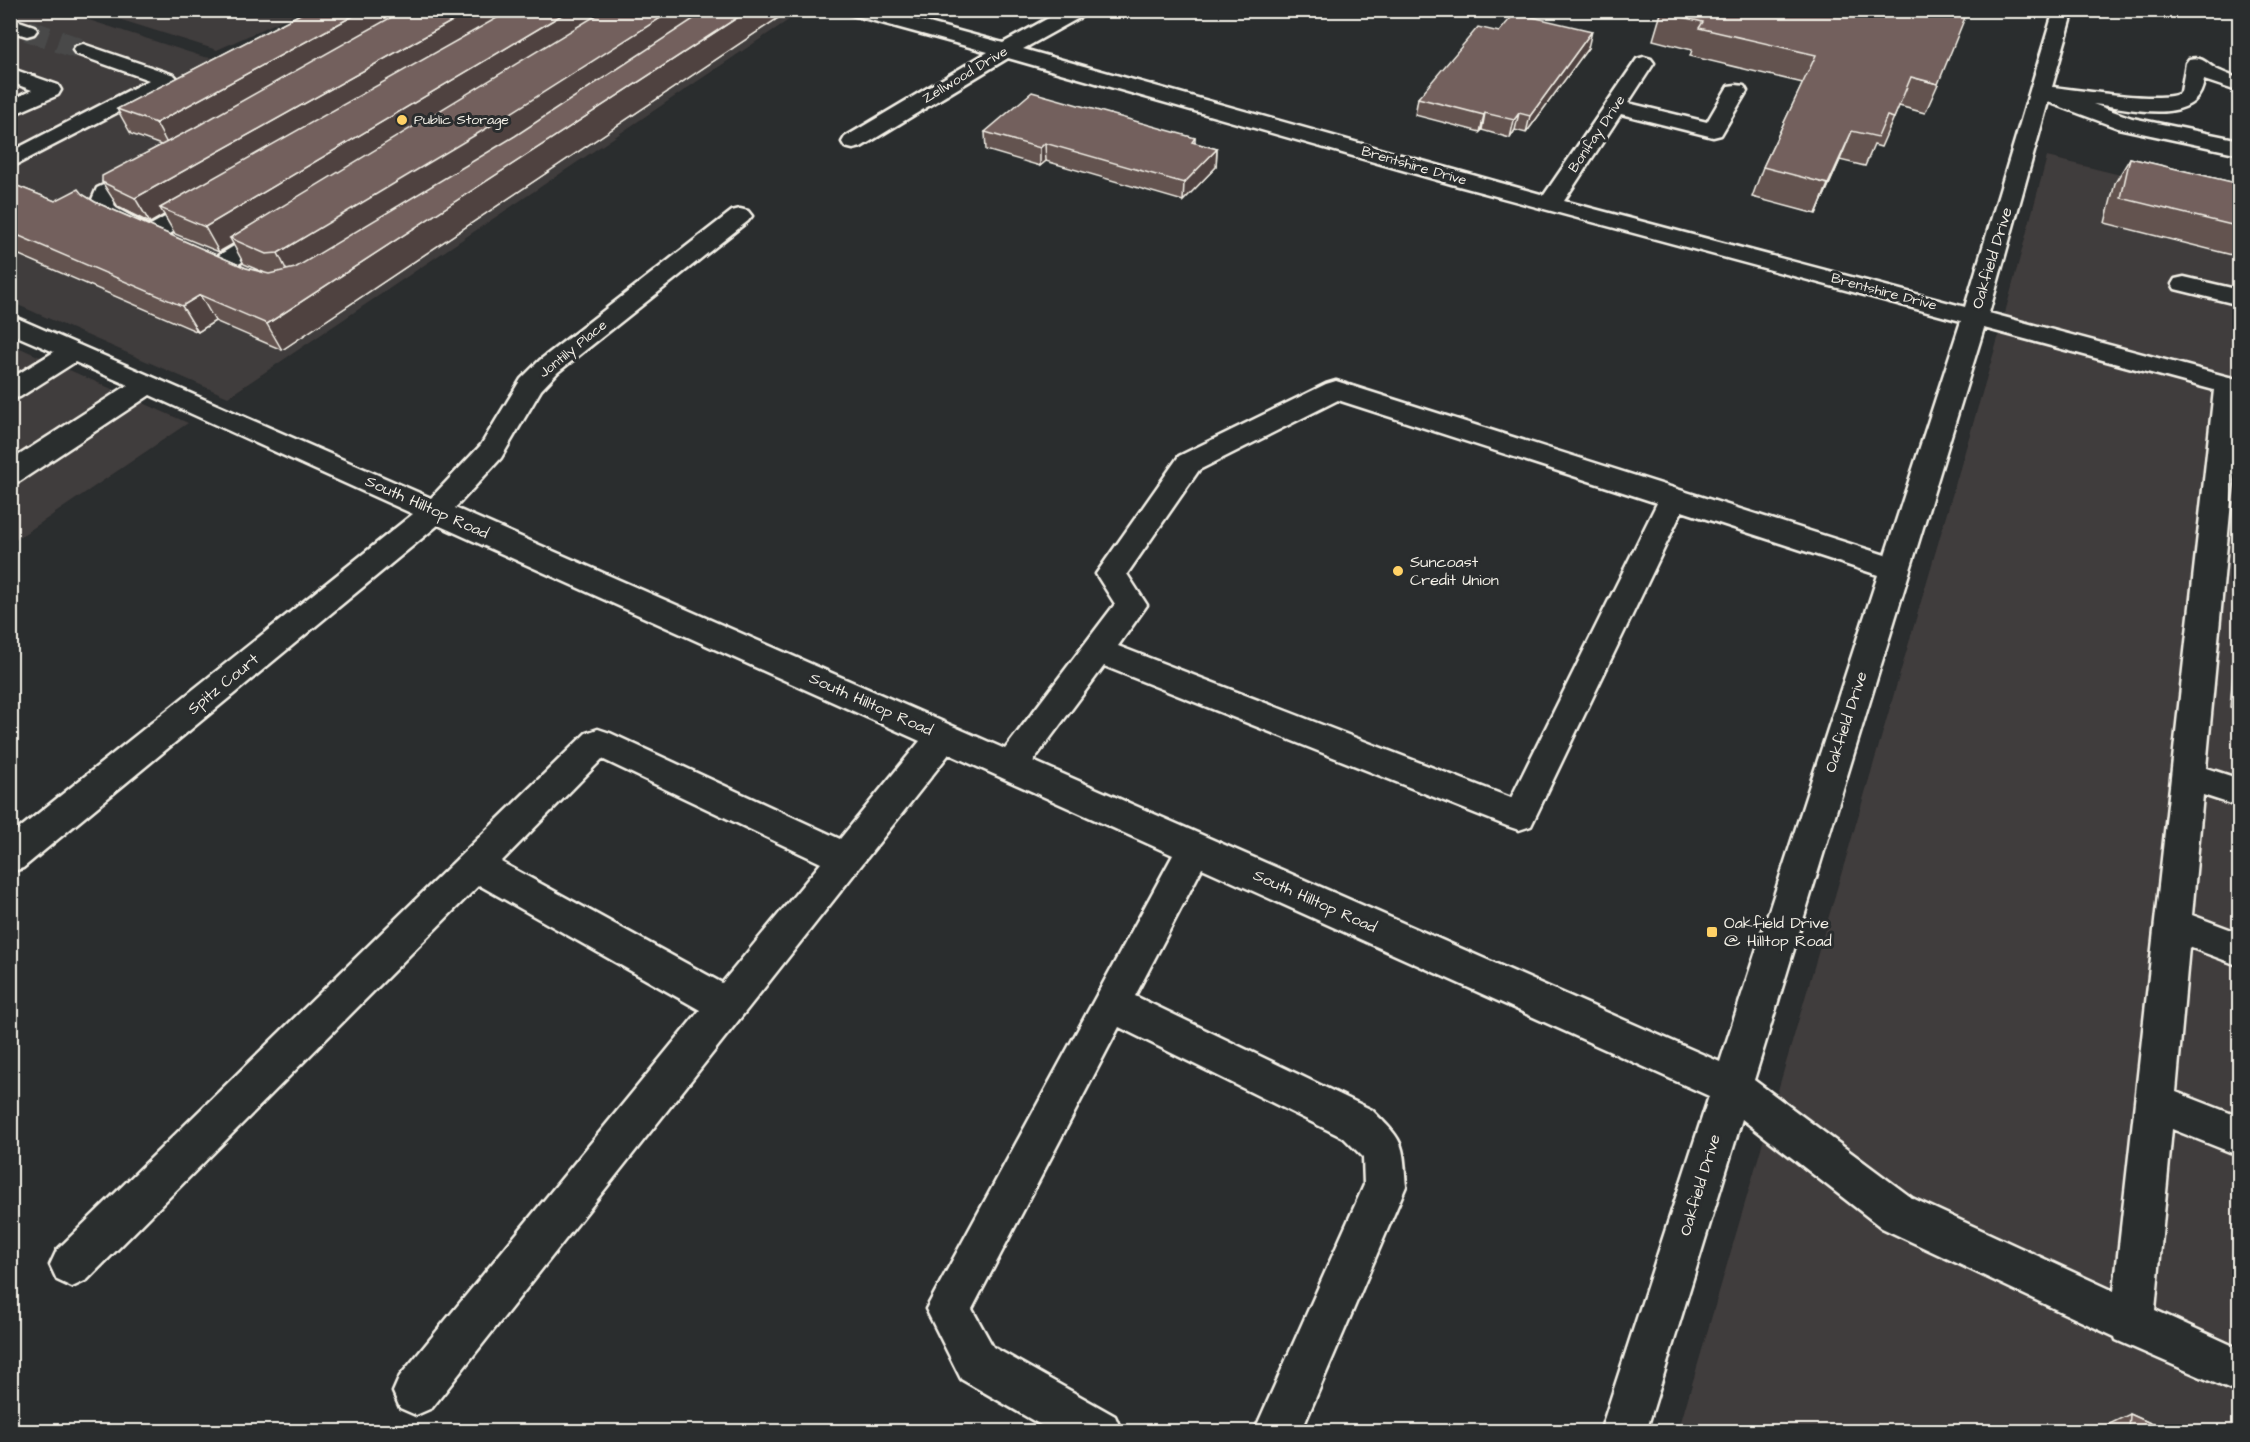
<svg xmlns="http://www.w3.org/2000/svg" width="2250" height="1442" font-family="'Architects Daughter',sans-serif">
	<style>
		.built { fill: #403c3c }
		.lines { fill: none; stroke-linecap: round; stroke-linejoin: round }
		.minor-tunnel { stroke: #484a4a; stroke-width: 22; stroke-dasharray: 22 11; stroke-linecap: butt }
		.minor-casing { stroke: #f4f1e8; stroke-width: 5 }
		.minor { fill: #2a2d2e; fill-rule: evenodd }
		.wall { fill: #635350; stroke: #f4f1e8; stroke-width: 1.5 }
		.shaded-wall { fill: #504341; stroke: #f4f1e8; stroke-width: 1.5 }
		.building { fill: #73605d; stroke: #f4f1e8; stroke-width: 1.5 }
		.poi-dot { fill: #ffd166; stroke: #2a2d2e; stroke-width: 2 }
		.labels { text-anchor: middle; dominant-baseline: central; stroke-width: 6; stroke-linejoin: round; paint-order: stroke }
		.far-street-label { font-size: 14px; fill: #f4f1e8; stroke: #2a2d2e }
		.far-poi-label { font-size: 14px; fill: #f4f1e8; stroke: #2a2d2e; text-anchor: start }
		.street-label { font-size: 16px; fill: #f4f1e8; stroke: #2a2d2e }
		.poi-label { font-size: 16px; fill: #f4f1e8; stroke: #2a2d2e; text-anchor: start }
	</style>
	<rect width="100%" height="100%" fill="#2a2d2e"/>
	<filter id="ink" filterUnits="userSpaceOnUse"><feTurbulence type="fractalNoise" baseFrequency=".0167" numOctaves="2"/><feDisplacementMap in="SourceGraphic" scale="12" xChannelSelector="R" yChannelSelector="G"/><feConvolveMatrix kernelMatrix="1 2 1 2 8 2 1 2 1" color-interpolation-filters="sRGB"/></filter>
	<g filter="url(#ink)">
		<path class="built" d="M11 11H61L204 57 213 58 224 57 321 11H802L228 397 11 302Z
			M93 11H302L217 50Z
			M2047 157 2239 204V1431L1678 1432 1999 335Z
			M11 344 188 423 11 543Z"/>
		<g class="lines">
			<path class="minor-tunnel" d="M27 30 83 50"/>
			<g class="minor-casing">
				<path id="minor" d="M846 10H881L1003 43 1063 10H1089L1086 14 1023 49 1544 195 1637 59 1644 57 1651 59 1654 63 1628 103 1707 122 1728 86 1736 85 1744 86 1747 91 1721 135 1713 137 1621 114 1564 201 1965 307 2054 10H2074L2052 87C2075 89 2168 105 2181 92L2186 63 2189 59C2204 55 2207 66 2220 71 2226 74 2233 76 2240 79V92L2204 80C2198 129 2127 107 2093 104L2132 118 2240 140V154L2118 128 2048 102 1989 313 2240 380V406L2206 768 2240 779V807L2203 795 2192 915 2240 933V966L2189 947 2176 1092 2240 1117V1156L2172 1129 2155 1310 2240 1349V1394L2116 1340 2115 1337 1882 1228 1742 1119 1646 1432H1600L1709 1096 1202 868 1135 996 1372 1110C1404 1142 1403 1141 1406 1186L1301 1432H1254L1364 1185 1363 1157 1344 1138 1119 1027 972 1309 993 1347 1115 1416 1122 1432H1053L961 1379 926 1309 1173 855 949 754 432 1408 416 1415 400 1408 393 1392 400 1376 700 1010 479 885 87 1280 72 1287 57 1280 50 1265 57 1250 586 733 598 729 610 733 840 839 920 741 438 525 23 868 10 872V836L413 514 150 395 20 481 10 483V461L128 385 75 362 20 397 10 399V379L54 352 10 333V315L431 498 481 445 521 379 540 360 732 211 740 209 748 211 752 216 748 221 558 372 541 390 501 458 455 508 1005 749 1115 604 1096 574 1179 456 1326 384 1336 381 1885 555 1961 321 1455 185 1008 58 861 147 853 149 845 147 842 142 845 137 988 52 849 14ZM1984 328 2214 390 2114 1291 1912 1198 1754 1080ZM1338 400 1657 503 1511 798 1118 646 1147 605 1127 574 1199 470ZM1682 511 1878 575 1720 1062 1033 761 1104 666 1507 826 1519 830 1531 826ZM602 759 821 863 722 983 501 862Z
					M10 18 34 26 37 30 34 34 27 36 10 31Z
					M83 44 174 75 178 79 174 83 10 168V152L149 80 76 54 73 50 76 46Z
					M10 68 58 85 61 90 58 95 10 116V101L32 90 10 82Z
					M148 164 156 166 159 171 156 176 116 197 114 204 116 208 149 226 202 196 210 194 218 196 222 201 218 206 159 240 151 242 99 218 90 204 97 188Z
					M277 223 285 225 289 230 285 235 229 270 220 272 211 270 208 265 211 260 269 225Z
					M2184 277 2240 290V305L2175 289 2172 284 2175 279Z"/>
			</g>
			<use href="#minor" class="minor"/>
		</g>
		<path class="wall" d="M308 10H790L282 350 215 321 198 332 10 251V183L55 201 82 194 95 202 246 268 265 273 244 264 233 244 219 252 175 234 164 215 150 223 118 207 102 182 161 145 131 134 117 109Z
			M1662 10 1938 84 1925 113 1899 106 1881 147 1874 145 1865 166 1840 160 1816 214 1752 197 1763 167 1803 83 1690 56 1692 50 1653 40Z
			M1499 32 1588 48 1526 133 1515 130 1510 138 1482 130 1480 132 1415 115 1418 98Z
			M985 132 1195 138V143L1217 149 1216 167 1183 201 1046 161 1040 166 986 150Z
			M2130 158 2240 184V257L2105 223 2115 183Z
			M2240 576V711L2230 707 2239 605 2237 604Z
			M2130 1414 2168 1431H2100L2101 1428Z"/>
		<path class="shaded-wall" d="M364 10H417L170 149 156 123Z
			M472 10H523L160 208 164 215 150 223 135 198Z
			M570 10H617L230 238 233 244 219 252 205 227Z
			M673 10H716L291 279 278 253Z
			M749 10H790L282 350 267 324Z
			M1592 31 1588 48 1526 133 1530 116Z
			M1485 113 1482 130 1480 132 1484 115Z
			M1519 113 1515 130 1510 138 1514 120Z
			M1852 131 1840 160 1816 214 1828 184Z
			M1045 143 1046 161 1040 166V148Z
			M1217 149 1216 167 1183 201 1184 183Z
			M200 295 215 321 198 332 182 306Z"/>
		<path class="building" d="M308 10H364L156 123 117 109Z
			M404 10H472L135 198 102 182V176L194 128Z
			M511 10H570L205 227 160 208Z
			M605 10H673L497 122 278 253 266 254 230 238Z
			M707 10H749L267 324 200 295 182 306 10 232V183L55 201 78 189 82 194 95 202 246 268 269 274 295 268 515 136Z
			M1662 10H1968L1938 84 1911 77 1894 118 1887 116 1878 137 1852 131 1828 184 1763 167 1816 55 1699 28 1703 22 1661 12Z
			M1515 13 1592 31 1530 116 1519 113 1514 120 1485 113 1484 115 1418 98 1478 27 1499 32Z
			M1032 92 1195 138 1192 142 1217 149 1184 183 1045 143 1040 148 985 132Z
			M2130 158 2240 184V227L2121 198Z
			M2130 1414 2168 1431H2129Z"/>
	</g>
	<g class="poi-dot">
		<circle cx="402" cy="120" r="6"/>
		<circle cx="1398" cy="571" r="6"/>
		<rect x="1706" y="926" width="12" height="12" rx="3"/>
	</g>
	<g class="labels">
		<g class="far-street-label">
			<text transform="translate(965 75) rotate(-31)">Zellwood Drive</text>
			<text transform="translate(1597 134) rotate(-56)">Bonifay Drive</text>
			<text transform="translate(1414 166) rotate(16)">Brentshire Drive</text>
			<text transform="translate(1884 292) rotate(15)">Brentshire Drive</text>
			<text transform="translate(573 349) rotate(-39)">Jontilly Place</text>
		</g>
		<g class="far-poi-label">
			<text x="414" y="120">Public Storage</text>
		</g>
		<g class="street-label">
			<text transform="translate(1992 258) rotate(-73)">Oakfield Drive</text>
			<text transform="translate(427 507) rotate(24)">South Hilltop Road</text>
			<text transform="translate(223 684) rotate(-39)">Spitz Court</text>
			<text transform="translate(871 704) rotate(24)">South Hilltop Road</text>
			<text transform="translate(1846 722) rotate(-72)">Oakfield Drive</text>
			<text transform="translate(1315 901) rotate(24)">South Hilltop Road</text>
			<text transform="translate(1700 1185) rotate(-73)">Oakfield Drive</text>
		</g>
		<g class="poi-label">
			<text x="1410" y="562">Suncoast<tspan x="1410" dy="18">Credit Union</tspan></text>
			<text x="1724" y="923">Oakfield Drive<tspan x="1724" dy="18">@ Hilltop Road</tspan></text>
		</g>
	</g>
	<rect width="2250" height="1442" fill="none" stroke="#2a2d2e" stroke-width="36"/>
	<rect x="18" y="18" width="2214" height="1406" fill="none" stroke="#f4f1e8" stroke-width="2" filter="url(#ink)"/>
</svg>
